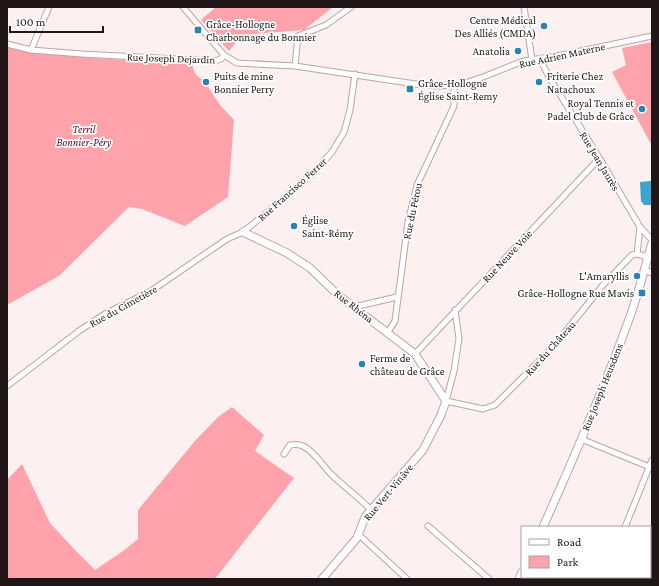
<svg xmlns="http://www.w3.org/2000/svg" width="659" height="586" font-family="'Crimson Pro',serif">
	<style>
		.green { fill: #fea3ac }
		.water { fill: #3fa2d4 }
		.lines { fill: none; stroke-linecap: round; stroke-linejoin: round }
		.street-casing { stroke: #bda3a5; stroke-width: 7 }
		.secondary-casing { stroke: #bda3a5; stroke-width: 9 }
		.street { stroke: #fff; stroke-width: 5 }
		.secondary { stroke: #fff; stroke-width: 7 }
		.poi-dot { fill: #2783b0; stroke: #fff; stroke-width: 1.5 }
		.labels { text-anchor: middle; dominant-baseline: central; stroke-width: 3.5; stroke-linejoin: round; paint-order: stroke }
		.poi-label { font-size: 11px; fill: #201617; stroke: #fff; text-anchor: start }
		.street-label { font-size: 11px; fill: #201617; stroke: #fff }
		.park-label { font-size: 11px; font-style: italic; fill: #5d051e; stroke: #fff }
	</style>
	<rect width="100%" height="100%" fill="#fcf0f1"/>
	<path class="green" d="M216 7H333L304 30 242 35 229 51 201 20Z
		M652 42V146L612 72 626 65 622 48Z
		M7 46 12 48 93 58 192 64 195 74 205 82 220 105 234 120 228 197 185 226 142 209 129 207 59 276 7 305Z
		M232 407 264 435 255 451 294 478 215 579H7V480L22 464 50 523 75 550 95 570 123 551 138 539V510L194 442 218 417Z"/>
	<path class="water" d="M651 181 652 203 651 205H644L641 201 640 182Z"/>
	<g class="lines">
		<g class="street-casing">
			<path id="street" d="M183 7 224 55 237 63 295 66 422 85 440 86 465 83 483 77 523 61 557 56 652 36
				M524 7 532 60
				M7 44 31 50 82 54 214 61 221 59 224 55
				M31 50 49 7
				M543 58V65L549 77 600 159 640 227 652 240
				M295 66 298 36 326 25 351 7
				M637 254 640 227
				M645 270 652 273
				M354 307 397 297
				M455 310 459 339 454 371 446 401 483 409 495 405 553 347 603 285 632 255 637 254 648 257
				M388 332 395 321 408 222 417 185 454 106V85
				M415 354 595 163 600 159
				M7 386 79 331 105 314 151 291 227 239 243 232 269 211 314 172 332 152 344 132 350 110 355 74
				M581 439 652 468
				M284 454 290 445C295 444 298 444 303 446 315 452 322 465 331 474 344 487 359 497 371 510
				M428 526 489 579
				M625 527 652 460
				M358 534 407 579"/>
		</g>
		<g class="secondary-casing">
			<path id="secondary" d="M243 232 287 253 310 268 338 295 415 354 446 401 441 415 423 450 365 517 357 538 322 579
				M543 527C573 460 603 391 628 322 638 296 644 270 652 243
				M519 579 522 572"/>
		</g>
		<use href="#street" class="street"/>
		<use href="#secondary" class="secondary"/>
	</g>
	<g class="poi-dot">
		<circle cx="544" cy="26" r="4"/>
		<rect x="194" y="26" width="8" height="8" rx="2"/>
		<circle cx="518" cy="51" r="4"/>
		<circle cx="206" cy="82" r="4"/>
		<circle cx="539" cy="82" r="4"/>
		<rect x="406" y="85" width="8" height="8" rx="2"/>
		<circle cx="642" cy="109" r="4"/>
		<circle cx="294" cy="226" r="4"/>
		<circle cx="637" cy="276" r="4"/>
		<rect x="638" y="289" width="8" height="8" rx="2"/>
		<circle cx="362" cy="364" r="4"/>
	</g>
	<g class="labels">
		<g class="poi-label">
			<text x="536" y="20" text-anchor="end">Centre Médical<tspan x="536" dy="13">Des Alliés (CMDA)</tspan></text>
			<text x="206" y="24">Grâce-Hollogne<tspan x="206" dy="13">Charbonnage du Bonnier</tspan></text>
			<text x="510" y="51" text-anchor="end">Anatolia</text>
			<text x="214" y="76">Puits de mine<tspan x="214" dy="13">Bonnier Perry</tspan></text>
			<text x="547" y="76">Friterie Chez<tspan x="547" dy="13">Natachoux</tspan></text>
			<text x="418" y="83">Grâce-Hollogne<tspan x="418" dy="13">Église Saint-Remy</tspan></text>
			<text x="634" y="103" text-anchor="end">Royal Tennis et<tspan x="634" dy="13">Padel Club de Grâce</tspan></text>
			<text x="302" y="220">Église<tspan x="302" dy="13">Saint-Rémy</tspan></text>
			<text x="629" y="276" text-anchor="end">L'Amaryllis</text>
			<text x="634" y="293" text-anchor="end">Grâce-Hollogne Rue Mavis</text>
			<text x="370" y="358">Ferme de<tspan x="370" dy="13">château de Grâce</tspan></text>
		</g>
		<g class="street-label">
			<text transform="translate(562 55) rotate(-12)">Rue Adrien Materne</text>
			<text transform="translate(171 58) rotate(2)">Rue Joseph Dejardin</text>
			<text transform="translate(600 161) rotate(59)">Rue Jean Jaurès</text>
			<text transform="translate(292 189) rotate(-42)">Rue Francisco Ferrer</text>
			<text transform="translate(412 211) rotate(-78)">Rue du Pérou</text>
			<text transform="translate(507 256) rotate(-47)">Rue Neuve Voie</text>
			<text transform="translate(123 306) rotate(-29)">Rue du Cimetière</text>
			<text transform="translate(354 306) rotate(38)">Rue Rhéna</text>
			<text transform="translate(550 348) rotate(-48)">Rue du Château</text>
			<text transform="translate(602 387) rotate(-68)">Rue Joseph Heusdens</text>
			<text transform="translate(388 492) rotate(-50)">Rue Vert-Vinâve</text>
		</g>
		<g class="park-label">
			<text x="84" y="129">Terril<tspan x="84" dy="13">Bonnier-Péry</tspan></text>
		</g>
	</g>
	<rect width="659" height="586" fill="none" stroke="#201617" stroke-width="16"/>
	<rect x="521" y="526" width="130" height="52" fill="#ffffff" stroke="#a6a2a2"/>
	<rect x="529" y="539" width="20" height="6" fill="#ffffff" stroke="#a6a2a2"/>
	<text x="557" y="546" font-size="12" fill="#201617">Road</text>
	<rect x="529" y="556" width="20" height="12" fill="#fea3ac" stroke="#a6a2a2"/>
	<text x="557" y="566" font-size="12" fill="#201617">Park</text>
	<path d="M10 26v6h93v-6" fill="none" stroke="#201617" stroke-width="2"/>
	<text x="16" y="26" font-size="12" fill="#201617" stroke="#ffffff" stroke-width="3" paint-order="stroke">100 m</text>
</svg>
